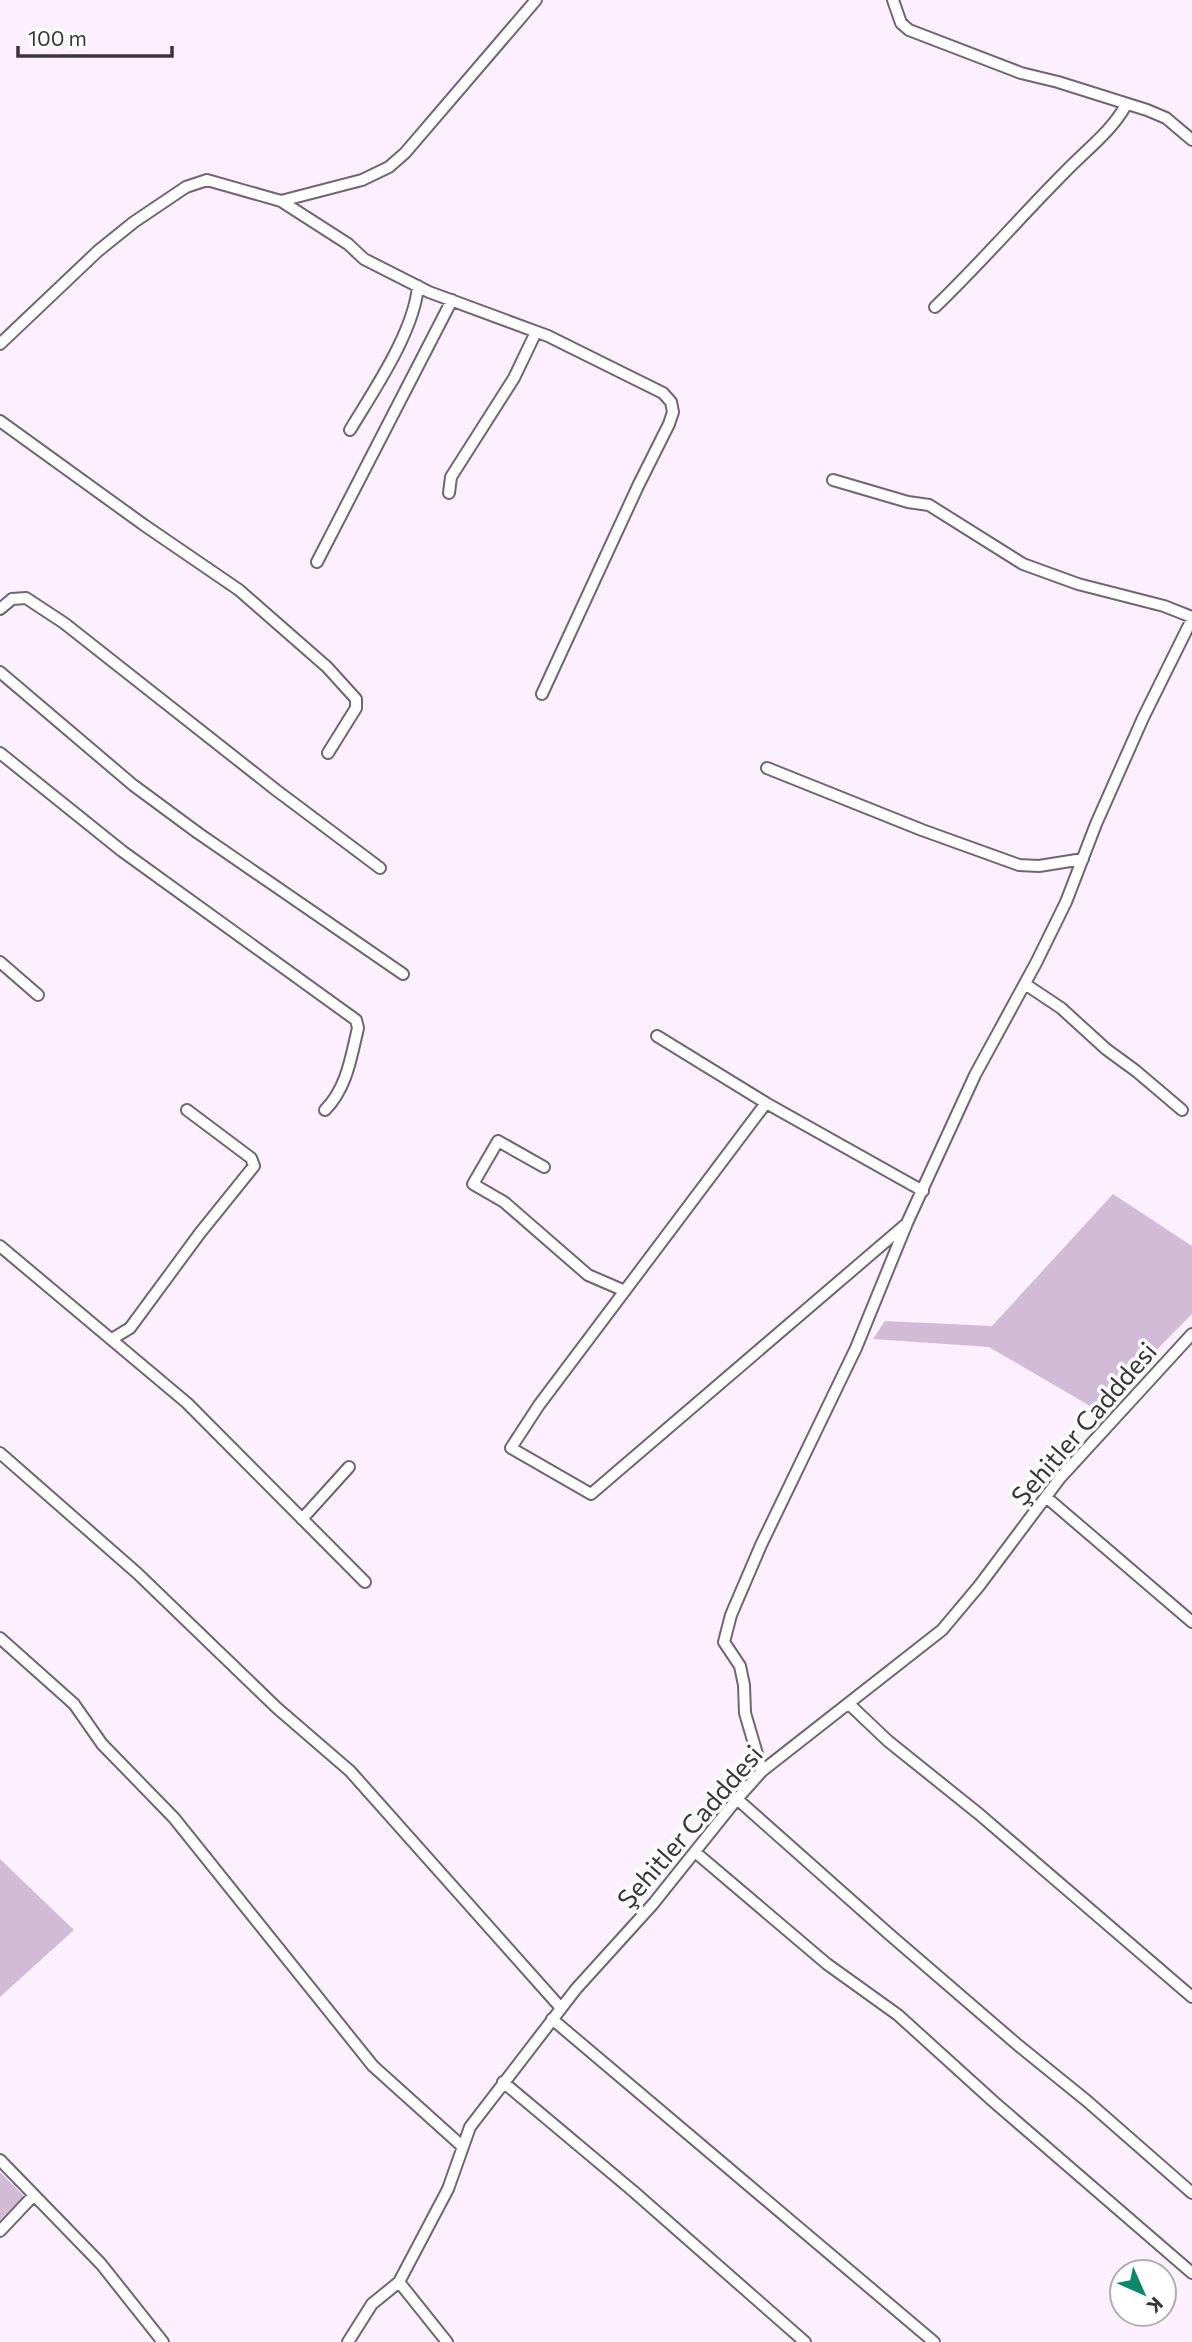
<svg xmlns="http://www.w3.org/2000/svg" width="1192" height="2342" font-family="Commissioner,sans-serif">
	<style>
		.green { fill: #d2bbd7 }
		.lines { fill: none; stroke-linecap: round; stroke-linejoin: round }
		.minor-casing { stroke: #716474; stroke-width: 14 }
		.minor { stroke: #fff; stroke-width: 10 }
		.labels { text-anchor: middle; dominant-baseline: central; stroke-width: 7; stroke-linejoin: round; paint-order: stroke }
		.street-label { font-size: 26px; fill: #3a343b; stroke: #fff }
	</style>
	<rect width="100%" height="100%" fill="#fceffe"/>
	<path class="green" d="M1113 1194 1192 1246V1314L1097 1410 989 1347 873 1339 885 1321 992 1326Z
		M0 1859 74 1930 0 1997Z
		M0 2172 24 2196 0 2220Z"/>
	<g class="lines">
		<g class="minor-casing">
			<path id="minor" d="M893 0 901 23 909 30 1021 73 1058 82 1147 110 1166 118 1192 140
				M281 201 348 244 364 259 429 292 548 336 663 393 671 402 673 412 669 424 638 486 542 694
				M935 307C980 264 1021 216 1065 172 1086 150 1111 132 1126 105
				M0 344 98 251 134 222 186 187 207 180 281 201 362 180 389 167 405 153 536 0
				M0 421 144 525 239 590 327 667 356 699V708L328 753
				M350 430C374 390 414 332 418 286
				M833 480 908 502 929 505 1023 564 1078 584 1164 606 1192 617
				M449 493 451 477 514 378 536 332
				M317 562 452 300
				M0 609 12 599 26 598 64 623 276 790 380 868
				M0 672 133 785 198 833 403 974
				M0 753 122 851 356 1020 358 1028C351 1057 347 1088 325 1110
				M767 768 922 830 1019 865 1039 866 1083 859
				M0 962 38 995
				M1025 984 1061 1008 1106 1049 1136 1071 1182 1110
				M657 1036 766 1103 923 1191
				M766 1103 539 1405 511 1448 591 1494 905 1225
				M544 1167 498 1141 473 1184 504 1202 588 1275 625 1291
				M0 1246 187 1403 365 1582
				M112 1339 130 1328 200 1233 254 1166 251 1158 187 1110
				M0 1453 137 1573 277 1708 350 1771 561 2008
				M1046 1497 1192 1622
				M302 1519 349 1467
				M0 1638 74 1704 102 1744 174 1818 373 2066 463 2147
				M849 1704 888 1741 979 1814 1192 1997
				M762 1771 745 1713 744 1685 740 1666 724 1642 731 1615 761 1545 856 1348 907 1223 975 1075 1036 963 1066 902 1096 824 1143 718 1192 619
				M737 1799 889 1934 1019 2046 1087 2101 1192 2193
				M695 1852 827 1964 898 2015 994 2102 1192 2273
				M552 2019 934 2342
				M503 2082 633 2191 805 2342
				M0 2160 101 2264 163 2342
				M0 2231 34 2195
				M399 2282 447 2342
				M348 2342 372 2304 399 2282 448 2189 470 2127 576 1989 653 1904 737 1799 762 1771 942 1630 979 1586 1060 1478 1192 1334"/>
		</g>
		<use href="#minor" class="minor"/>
	</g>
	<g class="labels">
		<g class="street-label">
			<text transform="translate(1083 1423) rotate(-49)">Şehitler Cadddesi</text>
			<text transform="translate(689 1826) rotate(-49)">Şehitler Cadddesi</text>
		</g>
	</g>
	<g transform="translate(1143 2293) rotate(135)"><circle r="33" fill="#ffffff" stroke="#b0aeb1" stroke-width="2"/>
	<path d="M0-5L12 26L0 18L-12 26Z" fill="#0c886a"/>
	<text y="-10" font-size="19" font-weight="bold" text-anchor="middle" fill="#3a343b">K</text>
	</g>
	<path d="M18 46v10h154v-10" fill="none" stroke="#3a343b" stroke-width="3.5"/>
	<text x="28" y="46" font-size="21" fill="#3a343b" stroke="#ffffff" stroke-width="5" paint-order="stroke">100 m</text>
</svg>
